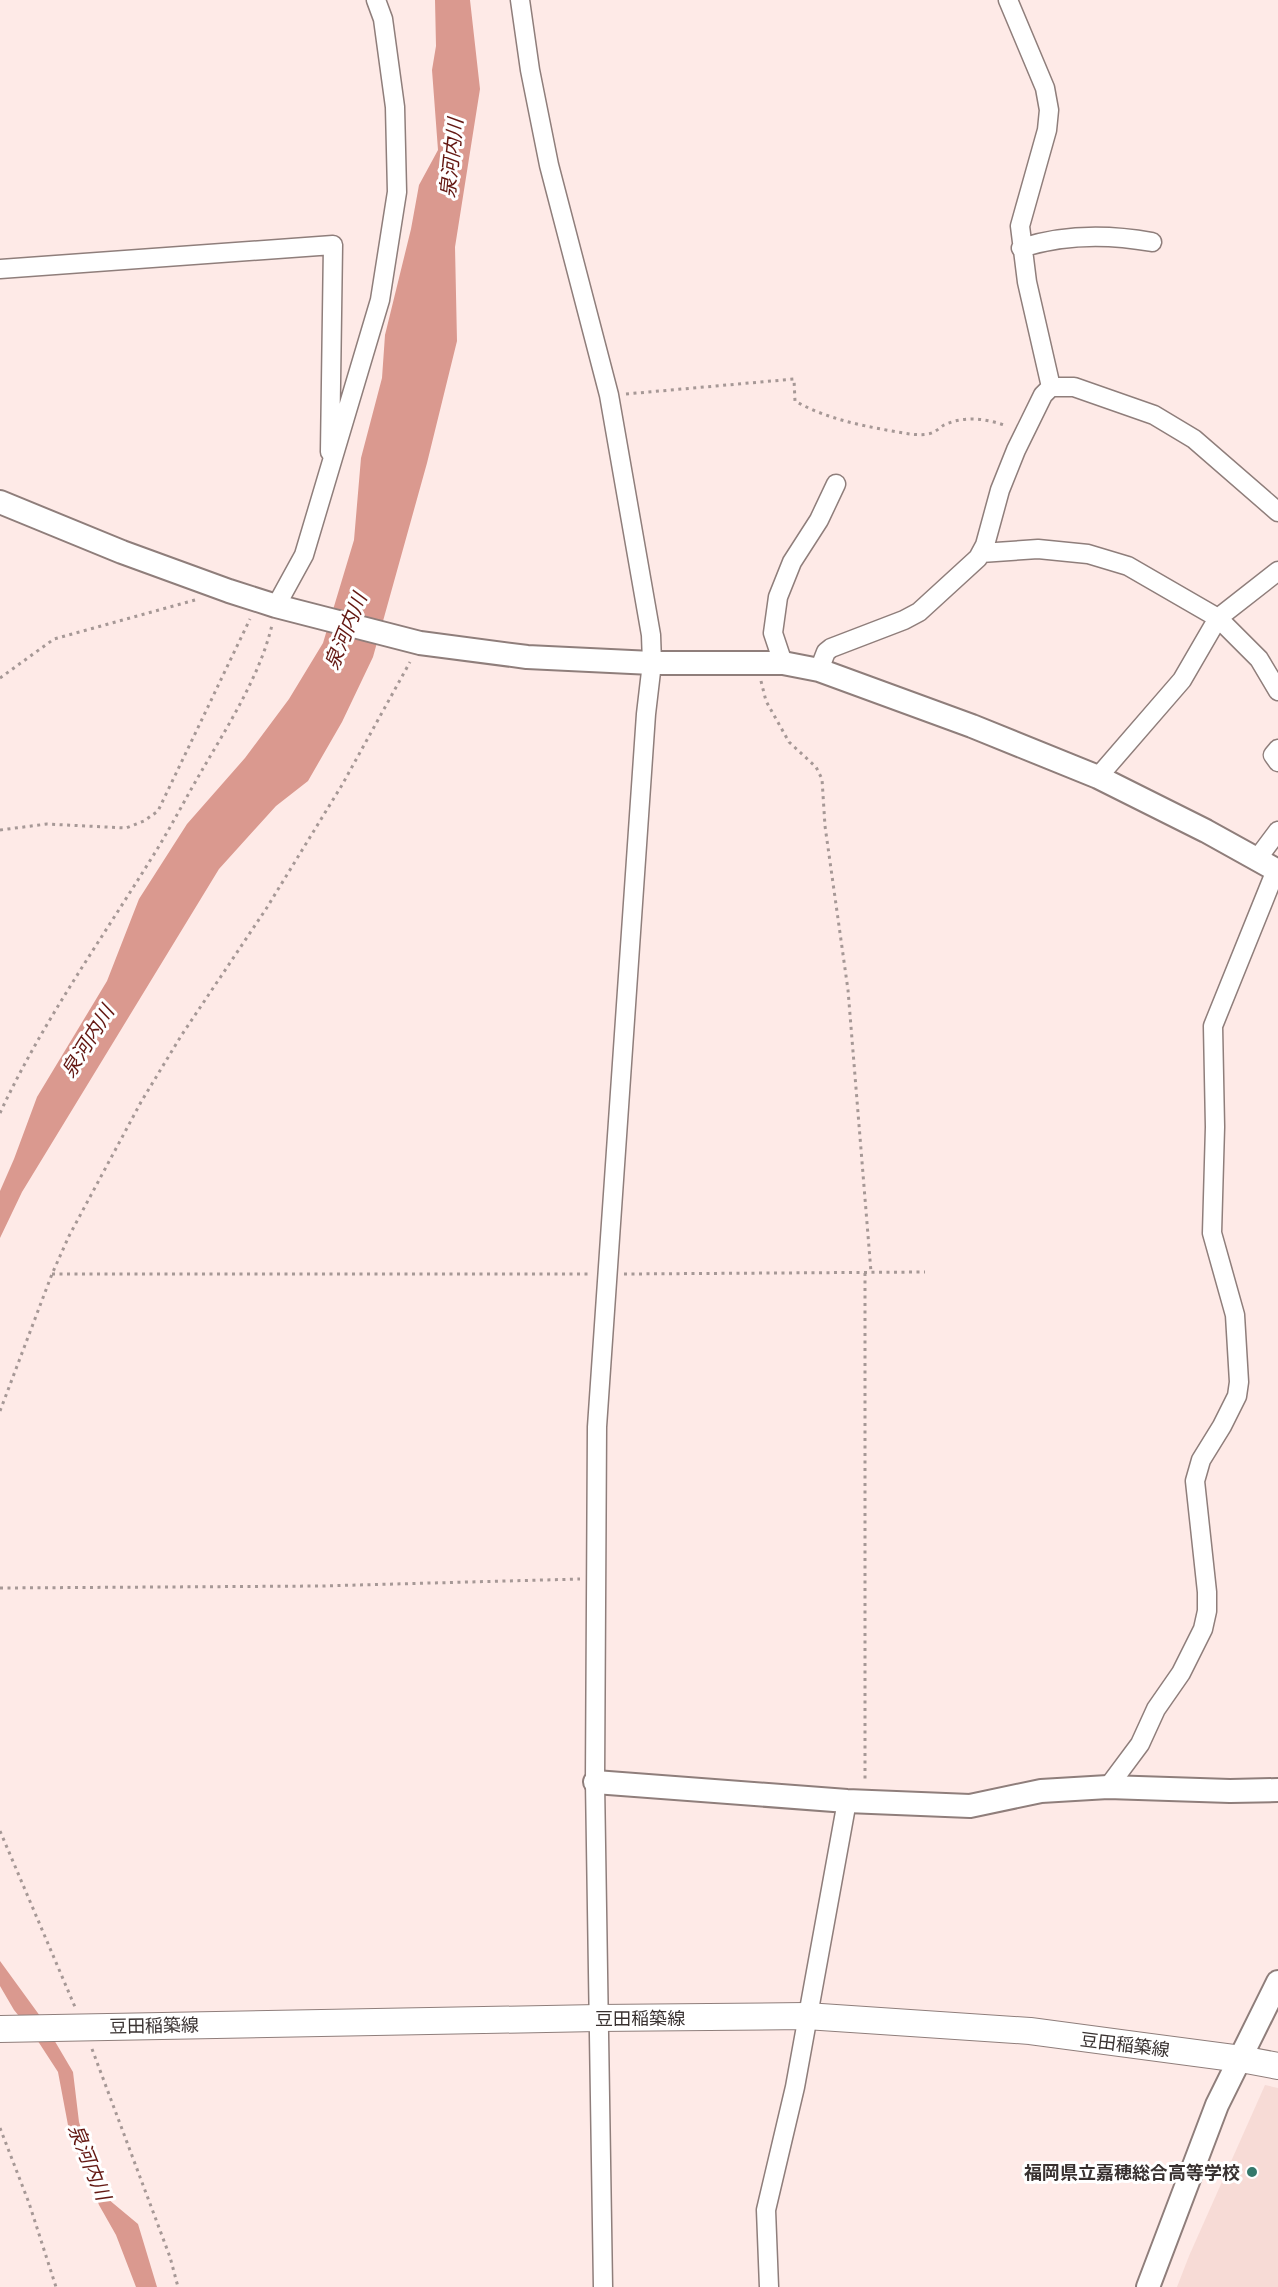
<svg xmlns="http://www.w3.org/2000/svg" width="1278" height="2287" font-family="'Open Sans','Noto Sans JP',sans-serif">
	<style>
		.built { fill: #f7dbd6 }
		.water { fill: #da998f }
		.lines { fill: none; stroke-linecap: round; stroke-linejoin: round }
		.minor-casing { stroke: #8f7e7b; stroke-width: 21 }
		.tertiary-casing { stroke: #8f7e7b; stroke-width: 26 }
		.secondary-casing { stroke: #8f7e7b; stroke-width: 28 }
		.path { stroke: #a69896; stroke-width: 3; stroke-dasharray: 3 4.5; stroke-linecap: butt }
		.minor { stroke: #fff; stroke-width: 18 }
		.tertiary { stroke: #fff; stroke-width: 22 }
		.secondary { stroke: #fff; stroke-width: 26 }
		.poi-dot { fill: #34786b; stroke: #fff; stroke-width: 2 }
		.labels { text-anchor: middle; dominant-baseline: central; stroke-width: 6; stroke-linejoin: round; paint-order: stroke }
		.street-label { font-size: 18px; fill: #383130; stroke: #fff }
		.poi-label { font-size: 18px; font-weight: bold; fill: #383130; stroke: #fff; text-anchor: end }
		.water-label { font-size: 20px; font-style: italic; fill: #631711; stroke: #fff }
	</style>
	<rect width="100%" height="100%" fill="#feeae7"/>
	<path class="built" d="M1265 2085 1278 2088V2287H1177L1189 2256Z"/>
	<path class="water" d="M435 0H470L480 89 455 247 457 341 427 463 373 657 342 722 308 781 276 806 219 869 22 1192 0 1238V1191L14 1159 37 1097 107 981 139 899 187 824 245 758 289 699 323 643 354 540 361 458 382 378 385 335 411 229 419 185 438 150 432 70 436 46Z
		M0 1961 40 2016 73 2072 79 2122 90 2157 108 2199 138 2224 157 2287H136L116 2235 99 2205 85 2167 71 2141 58 2072 32 2032 14 2010 0 1986Z"/>
	<g class="lines">
		<g class="minor-casing">
			<path id="minor" d="M520 0 530 70 549 165 609 395 651 635 652 663 646 714 597 1427 595 1782 603 2287
				M1008 0 1045 88 1049 110 1047 130 1020 226 1027 282 1051 387
				M1021 248C1064 234 1108 234 1152 242
				M0 269 333 245 330 452
				M981 553 1038 549 1088 554 1128 566 1218 618 1259 659 1278 691
				M276 606 304 555 380 300 397 192 395 107 383 19 376 0
				M783 663 773 633 778 597 792 562 819 520 836 484
				M819 670 826 652 831 648 904 620 919 612 978 558 985 545 1000 490 1016 450 1043 395 1051 387H1074L1154 415 1194 439 1278 512
				M1278 749 1273 755 1278 762
				M1098 777 1182 680 1218 618 1278 571
				M1257 859 1278 831
				M1108 1787 1140 1744 1156 1709 1181 1673 1203 1629 1207 1611V1592L1195 1481 1201 1460 1222 1426 1237 1396 1239 1382 1235 1315 1212 1233 1215 1127 1213 1026 1276 870
				M769 2287 766 2210 795 2087 847 1801"/>
		</g>
		<g class="tertiary-casing">
			<path id="tertiary" d="M0 502 122 552 229 591 276 606 420 643 527 657 652 663H783L819 670 972 726 1098 777 1206 831 1278 871
				M595 1782 847 1801 970 1806 1041 1791 1108 1787 1230 1791 1278 1790
				M1148 2287 1217 2105 1278 1982"/>
		</g>
		<g class="secondary-casing">
			<path id="secondary" d="M0 2029 598 2018 806 2016 1030 2031 1241 2059 1278 2066"/>
		</g>
		<path class="path" d="M626 394 794 379 795 401C825 418 858 425 892 431 904 433 916 436 928 434 935 433 939 428 944 425 965 415 987 419 1007 426
			M0 678 54 639 195 600
			M761 681 766 701 789 742 816 767 822 779 825 826 848 990 871 1272
			M0 830 47 824 126 828 144 821 158 811 250 619
			M0 1113C42 1023 99 943 151 859 169 831 184 801 201 772 227 727 260 676 272 625
			M865 1273V1782
			M52 1274H590
			M624 1274 925 1272
			M0 1411 52 1274 69 1236 141 1102 181 1036 266 909 342 785 410 662
			M0 1588 321 1586 580 1579
			M0 1831 75 2007
			M92 2049 170 2257 178 2287
			M0 2128 29 2203 56 2287"/>
		<use href="#minor" class="minor"/>
		<use href="#tertiary" class="tertiary"/>
		<use href="#secondary" class="secondary"/>
	</g>
	<circle class="poi-dot" cx="1252" cy="2172" r="6"/>
	<g class="labels">
		<g class="street-label">
			<text x="640" y="2018">豆田稲築線</text>
			<text transform="translate(154 2025) rotate(-1)">豆田稲築線</text>
			<text transform="translate(1125 2044) rotate(7)">豆田稲築線</text>
		</g>
		<g class="poi-label">
			<text x="1240" y="2172">福岡県立嘉穂総合高等学校</text>
		</g>
		<g class="water-label">
			<text transform="translate(451 158) rotate(-84)">泉河内川</text>
			<text transform="translate(345 631) rotate(-68)">泉河内川</text>
			<text transform="translate(87 1041) rotate(-58)">泉河内川</text>
			<text transform="translate(90 2162) rotate(68)">泉河内川</text>
		</g>
	</g>
</svg>
